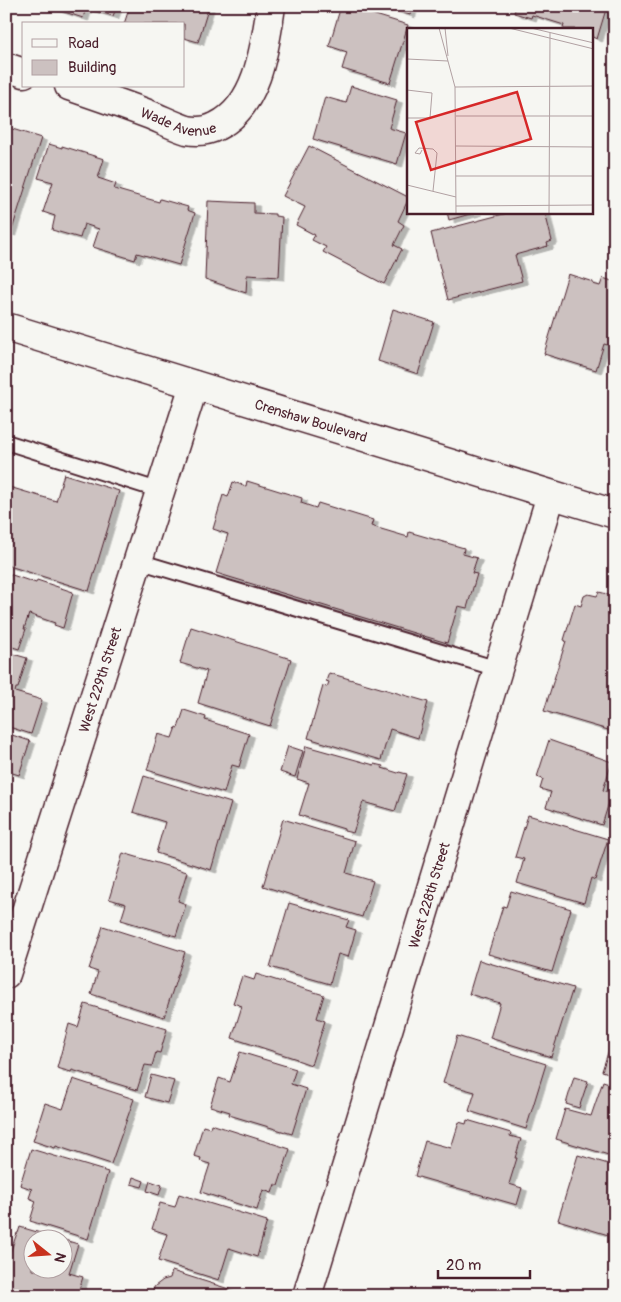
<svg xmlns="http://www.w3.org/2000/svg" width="621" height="1302" font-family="Pangolin,sans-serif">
	<defs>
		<filter id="shadow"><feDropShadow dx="5.5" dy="3" stdDeviation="0" flood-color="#0004"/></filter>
	</defs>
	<rect width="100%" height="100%" fill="#f6f6f2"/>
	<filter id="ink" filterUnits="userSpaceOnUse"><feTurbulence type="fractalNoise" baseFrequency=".02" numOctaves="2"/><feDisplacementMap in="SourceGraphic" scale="10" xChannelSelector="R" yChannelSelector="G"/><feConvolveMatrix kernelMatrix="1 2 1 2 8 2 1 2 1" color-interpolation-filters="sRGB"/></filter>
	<g filter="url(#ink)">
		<g fill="#ccc1c0" stroke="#4a1f2b" fill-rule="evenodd" filter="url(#shadow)">
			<path d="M46 6H117L113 16 86 8 83 18Z"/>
			<path d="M130 6H209L198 42 184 38V24H124Z"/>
			<path d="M341 6H346L408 25 390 83 342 69 347 52 329 46Z"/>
			<path d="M382 6H412L410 15Z"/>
			<path d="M516 6H607L597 39 592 37V29H565L563 28 564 25 532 15 531 18 514 13Z"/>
			<path d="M351 86 397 100 389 128 406 133 397 164 313 139 325 97 346 103Z"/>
			<path d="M6 127 41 138 11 233 6 232Z"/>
			<path d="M49 144 62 148V146L104 159 98 178 116 184 114 189 159 202 160 199 188 207 187 210 195 213 179 265 137 253 135 260 93 247 99 229 84 224 80 238 52 230 55 216 43 212 53 182 38 178Z"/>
			<path d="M309 146 408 197V200L398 221 404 225 394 245 402 249 384 284 323 252 326 247 312 240 315 235 296 225 305 207 283 196Z"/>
			<path d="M208 201 254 203V213L275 214V216L282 217 279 277 247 275 246 293 205 279Z"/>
			<path d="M447 212H477L449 220Z"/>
			<path d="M511 212H545L552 241 547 243 548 246 515 255 522 281 448 300 431 233Z"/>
			<path d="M568 274 593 282V284L600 286 603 278 615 282V347L604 344 596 370 544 354Z"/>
			<path d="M393 309 434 322 418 374 378 361Z"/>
			<path d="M64 474 119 491 89 591 6 565V486L56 501Z"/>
			<path d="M247 481 302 498 301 503 316 508 318 503 373 520 371 526 408 537 409 532 464 548 463 554 477 558 472 573 477 574 467 608 458 606 447 643 216 573 228 534 213 529 223 495 228 497 233 482 246 486Z"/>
			<path d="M6 573 36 583 37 580 73 592 63 628 54 625 55 623 29 614 24 629H26L19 649 6 645Z"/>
			<path d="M599 592 615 596V732L544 711 566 641 564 640 575 604 581 606 584 596 588 594 597 596Z"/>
			<path d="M191 627 291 659 270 726 198 703 207 671 180 663Z"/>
			<path d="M6 652 27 658 18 688H16L15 692 42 700 31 734 6 726Z"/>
			<path d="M329 673 428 702 418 738 390 729 381 760 308 738 323 686 327 687 329 682 326 681Z"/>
			<path d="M184 710 206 717 205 720 249 734 239 767 232 765 224 793 147 770 158 734 172 738 176 727 178 728Z"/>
			<path d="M6 733 30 741 19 775 6 771Z"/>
			<path d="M549 740 612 762 603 790 612 793 602 825 546 807 551 792 540 789 543 779 537 777Z"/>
			<path d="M288 746 303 751 295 777 280 772Z"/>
			<path d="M306 746 374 765V764L383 766 382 768 398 773 399 772 407 774 395 811 363 802 353 833 344 831V829L299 815 309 783 297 779Z"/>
			<path d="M144 776 231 803 211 870 156 853 165 822 133 812Z"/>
			<path d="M528 815 608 839 595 880 591 878 584 903 517 883 524 859 515 857Z"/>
			<path d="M283 819 355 841 346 873 373 881 362 917 263 886Z"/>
			<path d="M123 853 187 872 178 901 186 904 176 936 121 920 126 904 109 899Z"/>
			<path d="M511 891 571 909 552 972 488 954 503 906 506 907Z"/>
			<path d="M289 903 349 920 346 927 356 930 348 957 338 954 330 984 270 967Z"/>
			<path d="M103 926 185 952 164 1017 91 994 98 972 89 969Z"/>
			<path d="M479 960 573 988 551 1057 490 1038 500 1003 469 994Z"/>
			<path d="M256 974 324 995 317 1018 325 1021 311 1065 297 1060V1059L232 1038 242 1006 233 1003 242 976 254 980Z"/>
			<path d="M85 1004 167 1029 160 1053 156 1052 152 1066 145 1065 137 1090 72 1070 71 1072 57 1068 69 1024 78 1027Z"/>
			<path d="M615 1031V1075L602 1071Z"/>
			<path d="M457 1036 546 1064 526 1129 469 1111 475 1092 443 1083Z"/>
			<path d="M240 1052 296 1069 291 1084 306 1089 292 1134 229 1115 230 1112 210 1106 219 1078 230 1082Z"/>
			<path d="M151 1075 174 1081 167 1103 145 1097Z"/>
			<path d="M574 1077 588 1081 579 1108 566 1104Z"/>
			<path d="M73 1079 134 1099 111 1164 56 1146 55 1148 33 1141 45 1103 63 1109Z"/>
			<path d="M603 1081 615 1085V1157L556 1139 565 1109 591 1116Z"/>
			<path d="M467 1120 511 1133 510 1136 521 1139 515 1158H517L509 1184 522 1188 517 1205 415 1176 425 1141 451 1148 459 1122 466 1124Z"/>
			<path d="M211 1124 290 1149 278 1186 275 1184 272 1193 263 1190 257 1210 201 1192 210 1164 200 1161 201 1158 194 1156 203 1126 210 1128Z"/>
			<path d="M31 1149 108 1172 88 1239 30 1221 36 1201 29 1198 32 1189 20 1185Z"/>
			<path d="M578 1155 615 1166V1237L558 1220Z"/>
			<path d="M133 1177 144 1181 142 1187 131 1184Z"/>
			<path d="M150 1181 162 1185 159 1195 147 1191Z"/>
			<path d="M179 1194 267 1221 257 1257 229 1248 219 1280 158 1261 167 1234 152 1229 160 1203 175 1207Z"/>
			<path d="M20 1227 78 1244 69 1273 83 1277 77 1296H25L6 1290V1252L10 1253 17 1233H18ZM32 1240H62V1270H32Z"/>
			<path d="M172 1271 229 1289 227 1296H149L155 1286 163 1280 170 1278Z"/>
		</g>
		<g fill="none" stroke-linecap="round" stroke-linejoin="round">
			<defs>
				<g id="service">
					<path d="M6 442 161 491"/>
					<path d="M138 561 498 669"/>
				</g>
				<g id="minor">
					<path d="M6 67 24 73"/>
					<path id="s1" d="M69 86C95 95 122 104 148 114 161 119 174 126 187 130 197 132 208 131 217 126 258 106 265 47 271 6"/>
					<path id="s2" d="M6 974 194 385"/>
					<path id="s3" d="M307 1296 551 495"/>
				</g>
				<g id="primary">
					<path id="s4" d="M6 327 615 514"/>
				</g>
			</defs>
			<use href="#service" stroke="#4a1f2b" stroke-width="18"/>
			<use href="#minor" stroke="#4a1f2b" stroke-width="31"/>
			<use href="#primary" stroke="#4a1f2b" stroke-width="31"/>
			<use href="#service" stroke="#f6f6f2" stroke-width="14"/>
			<use href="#minor" stroke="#f6f6f2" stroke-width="28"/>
			<use href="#primary" stroke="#f6f6f2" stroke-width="28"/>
		</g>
	</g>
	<g text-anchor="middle" stroke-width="5" stroke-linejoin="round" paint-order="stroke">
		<g font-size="14" fill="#4a1f2b" stroke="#f6f6f2">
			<text dy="5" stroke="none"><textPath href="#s1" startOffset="116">Wade Avenue</textPath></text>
			<text dy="5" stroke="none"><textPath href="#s4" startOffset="319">Crenshaw Boulevard</textPath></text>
			<text dy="5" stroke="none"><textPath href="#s2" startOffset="309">West 229th Street</textPath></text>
			<text dy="5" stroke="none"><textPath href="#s3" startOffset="419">West 228th Street</textPath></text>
		</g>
	</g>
	<g transform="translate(407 28)">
		<rect width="186" height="186" fill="#f6f6f2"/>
		<path fill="none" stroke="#b1a0a2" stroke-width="1" d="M32 0 48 59 49 186M38 0 41 28M102 0 187 21M124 0 187 15M0 31 41 33M48 59 187 58M0 62 25 65 23 90H0M49 88H187M49 118 187 119M15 122 13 126 8 125 12 120 26 121 30 125 26 163M49 148H187M0 157 49 169M49 178 187 177M142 186 143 5"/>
		<path fill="#d62828" fill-opacity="0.15" stroke="#d62828" stroke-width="2.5" d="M110 64 124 111 24 142 9 94Z"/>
		<rect width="186" height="186" fill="none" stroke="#4a1f2b" stroke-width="2.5"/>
	</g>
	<rect width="621" height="1302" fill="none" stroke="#f6f6f2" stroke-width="25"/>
	<rect x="12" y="12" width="596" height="1277" fill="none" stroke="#4a1f2b" stroke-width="2" filter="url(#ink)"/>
	<rect x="22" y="22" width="162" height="65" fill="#f6f6f2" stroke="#b1a0a2"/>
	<rect x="32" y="39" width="25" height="8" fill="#f6f6f2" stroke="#b1a0a2"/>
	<text x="68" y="48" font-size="15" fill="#4a1f2b">Road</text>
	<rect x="32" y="60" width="25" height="15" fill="#ccc1c0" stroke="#b1a0a2"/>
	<text x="68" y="72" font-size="15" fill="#4a1f2b">Building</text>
	<g transform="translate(48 1254) rotate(107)"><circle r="24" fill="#f6f6f2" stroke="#b1a0a2"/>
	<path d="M0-4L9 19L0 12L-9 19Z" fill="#c8321e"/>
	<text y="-8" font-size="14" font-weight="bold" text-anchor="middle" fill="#4a1f2b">N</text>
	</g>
	<path d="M438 1270v8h92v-8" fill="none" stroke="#4a1f2b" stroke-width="2.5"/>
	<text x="446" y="1270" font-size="15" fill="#4a1f2b" stroke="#f6f6f2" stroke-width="4" paint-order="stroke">20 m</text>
</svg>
